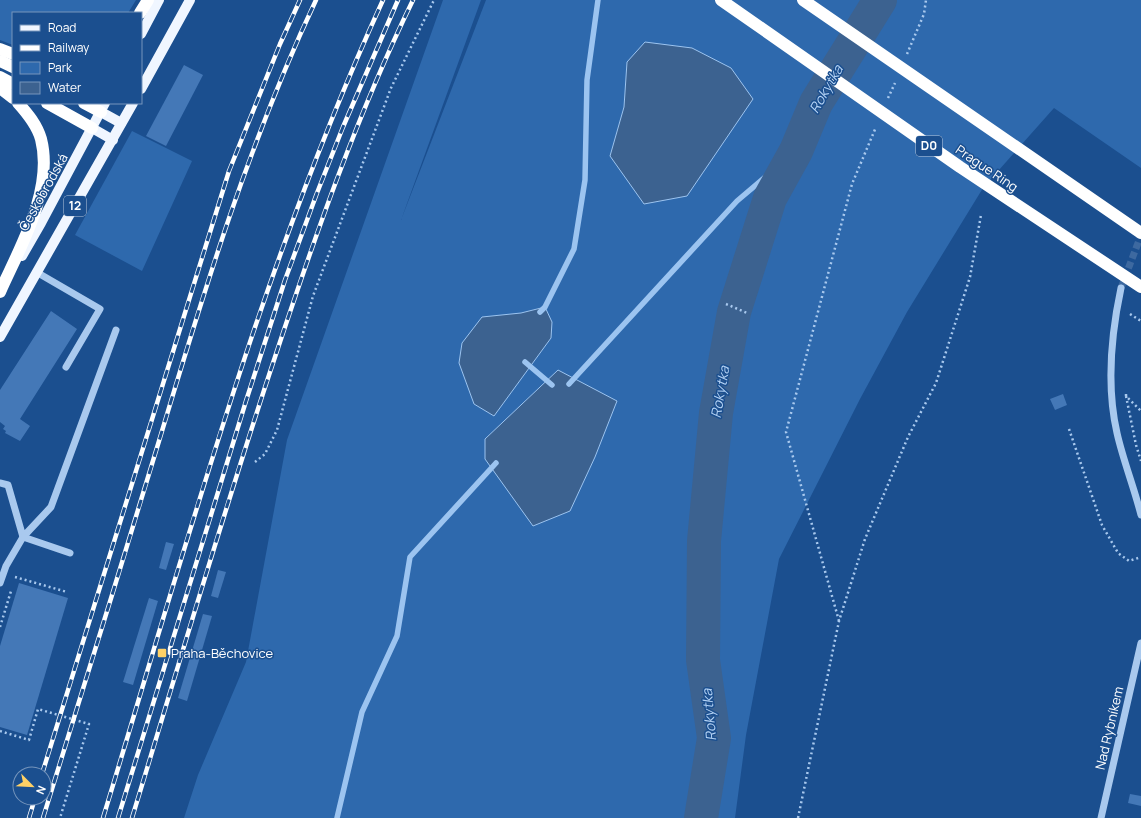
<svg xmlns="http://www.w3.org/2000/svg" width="1141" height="818" font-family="Manrope,sans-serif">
	<rect width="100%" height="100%" fill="#1b4f8f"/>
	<g fill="#2e69ad" fill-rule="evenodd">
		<path d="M0 0H136L128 13H13V45L0 40Z"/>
		<path d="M443 0H481L401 220 486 0H1141V168L1054 108 983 188 907 312 860 399 779 559 746 735 735 818H184L198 775 246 662 287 440ZM627 62 687 196 610 156 624 107ZM544 307 551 338 494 416 521 313ZM558 370 533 526 485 439Z"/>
		<path d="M132 131 192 161 142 271 75 235Z"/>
	</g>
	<g fill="#3c6290" stroke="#9cc4f0">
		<path d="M645 42 692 48 731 68 753 99 687 196 644 204 610 156 624 107 627 62Z"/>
		<path d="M545 307 552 322 551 338 494 416 474 404 459 363 462 343 482 317 521 313Z"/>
		<path d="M558 370 617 401 595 457 570 511 533 526 485 459V439Z"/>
	</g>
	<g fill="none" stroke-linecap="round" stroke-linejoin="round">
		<g stroke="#9cc4f0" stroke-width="5.5">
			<path d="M540 312 545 307 574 249 585 180 587 80 598 0"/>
			<path d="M525 362 552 385"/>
			<path d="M569 384 737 201 796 151"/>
			<path d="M337 818 362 712 397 636 410 557 496 463"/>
		</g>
		<path stroke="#3c6290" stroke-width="34" d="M701 818 714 738 703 660 704 541 716 413 734 312 770 198 796 151 816 103 880 0"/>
	</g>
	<g fill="#4478b7">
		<path d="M184 65 203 75 166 146 146 136Z"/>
		<path d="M51 311 77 329 20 419 30 426 20 441 5 433 6 431 3 429 5 426 0 422V390Z"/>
		<path d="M1063 394 1067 405 1055 410 1050 399Z"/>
		<path d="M166 542 174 544 166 570 159 568Z"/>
		<path d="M218 570 226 572 218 598 211 596Z"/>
		<path d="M19 583 68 598 27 735 0 727V646Z"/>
		<path d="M149 598 158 601 133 685 123 682Z"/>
		<path d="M203 614 212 616 187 701 178 698Z"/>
		<path d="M1130 794 1141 796V806L1128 803Z"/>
	</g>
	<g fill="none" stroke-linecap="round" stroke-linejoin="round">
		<path stroke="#3d69a0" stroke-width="7" stroke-dasharray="7 3.5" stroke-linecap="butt" d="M1121 288 1141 235"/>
		<g stroke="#a9c9ee" stroke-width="2.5" stroke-dasharray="2 3" stroke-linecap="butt">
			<path d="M907 54 924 14 926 0"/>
			<path d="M888 98 895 83"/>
			<path d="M726 304 747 313"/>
			<path d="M1130 314 1141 321"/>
			<path d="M1126 394V396L1141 411"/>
			<path d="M1126 396 1136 445 1141 461"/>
			<path d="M1069 429 1102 525 1118 553 1129 561 1141 557"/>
			<path d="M255 462 265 454 277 430 313 296 391 88 434 0"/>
			<path d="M15 577 67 592"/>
			<path d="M839 621 786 432 852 184 876 127"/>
			<path d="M0 627 11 591"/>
			<path d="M0 731 29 740 38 709 89 724 60 818"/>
			<path d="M798 818 839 621 865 539 908 437 936 383 970 277 981 215"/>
		</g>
		<g stroke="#a9c9ee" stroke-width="7">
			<path d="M38 273 100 309 66 367"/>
			<path d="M1121 288C1111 335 1106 385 1117 433 1123 460 1134 487 1141 515"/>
			<path d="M0 483 8 485 23 537 51 507 116 330"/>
			<path d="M0 583 6 566 23 537 70 553"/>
			<path d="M1101 818 1141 643"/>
		</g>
		<g stroke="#f0f6ff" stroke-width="10">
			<path d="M141 34 159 0"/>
			<path d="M141 89 190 0"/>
			<path d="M101 112 121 123"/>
			<path d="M92 128 113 140"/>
			<path d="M22 256 41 223 105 103"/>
			<path d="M0 337 133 103"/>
		</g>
		<g stroke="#fff" stroke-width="12">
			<path d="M140 13 148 0"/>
			<path d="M0 49 13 54"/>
			<path d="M0 61 13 67"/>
			<path d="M0 77 13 84"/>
			<path d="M0 88 13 98"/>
			<path d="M47 103 92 128"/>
			<path d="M84 103 101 112"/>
			<path d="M0 292C20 247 54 190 41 139 37 125 28 114 18 103"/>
		</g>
		<defs>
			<g id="rail">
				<path d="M42 774 229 171 280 44 300 0"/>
				<path d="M29 818 35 798"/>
				<path d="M43 818C82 692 121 567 159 441 204 291 249 142 316 0"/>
				<path d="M103 818C187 543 263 262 383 0"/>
				<path d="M118 818 246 401 285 280 317 193 343 127 398 0"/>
				<path d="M132 818C179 664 224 510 275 357 315 236 357 115 413 0"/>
			</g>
		</defs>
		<use href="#rail" stroke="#fff" stroke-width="4.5"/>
		<use href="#rail" stroke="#1b4f8f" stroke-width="3" stroke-dasharray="9" stroke-linecap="butt"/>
		<g stroke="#fff" stroke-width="12">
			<path d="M721 0 960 167 1141 287"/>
			<path d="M803 0 1141 233"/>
		</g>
	</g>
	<rect fill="#ffd166" stroke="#1b4f8f" stroke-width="1.5" x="157" y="648" width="10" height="10" rx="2"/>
	<g text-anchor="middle" stroke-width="3" stroke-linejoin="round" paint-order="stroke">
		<g fill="#1b4f8f" stroke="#bbcadd" stroke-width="1">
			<rect x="916" y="136" width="26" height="20" rx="3"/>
			<rect x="64" y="196" width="22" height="20" rx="3"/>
		</g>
		<g font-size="12" font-weight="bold" fill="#fff">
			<text x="929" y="150">D0</text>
			<text x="75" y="210">12</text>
		</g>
		<g font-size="13" fill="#fff" stroke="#1b4f8f">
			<text transform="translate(987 168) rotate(34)" y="5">Prague Ring</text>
			<text transform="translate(43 192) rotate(-61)" y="5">Českobrodská</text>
			<text transform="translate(1109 728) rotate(-77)" y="5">Nad Rybníkem</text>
		</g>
		<g font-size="13" fill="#fff" stroke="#1b4f8f" text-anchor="start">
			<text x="171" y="658">Praha-Běchovice</text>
		</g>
		<g font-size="14" font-style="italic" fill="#b5d3f5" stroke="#1b4f8f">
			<text transform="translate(826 89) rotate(-60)" y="5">Rokytka</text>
			<text transform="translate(720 392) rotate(-80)" y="5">Rokytka</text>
			<text transform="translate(709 715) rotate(-95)" y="5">Rokytka</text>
		</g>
	</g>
	<rect x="12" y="12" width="130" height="92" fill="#1b4f8f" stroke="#7695bc"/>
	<rect x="20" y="25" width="20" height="6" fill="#f0f6ff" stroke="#7695bc"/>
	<text x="48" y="32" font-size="12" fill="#ffffff">Road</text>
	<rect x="20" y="45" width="20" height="6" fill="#ffffff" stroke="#7695bc"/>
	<text x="48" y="52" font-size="12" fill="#ffffff">Railway</text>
	<rect x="20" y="62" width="20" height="12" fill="#2e69ad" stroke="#7695bc"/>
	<text x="48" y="72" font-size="12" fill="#ffffff">Park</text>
	<rect x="20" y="82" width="20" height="12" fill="#3c6290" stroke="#7695bc"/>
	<text x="48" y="92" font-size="12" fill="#ffffff">Water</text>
	<g transform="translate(32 786) rotate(114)"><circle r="19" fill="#1b4f8f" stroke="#7695bc"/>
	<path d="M0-3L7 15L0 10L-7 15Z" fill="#ffd166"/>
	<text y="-6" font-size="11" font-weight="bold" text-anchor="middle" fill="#ffffff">N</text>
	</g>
</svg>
